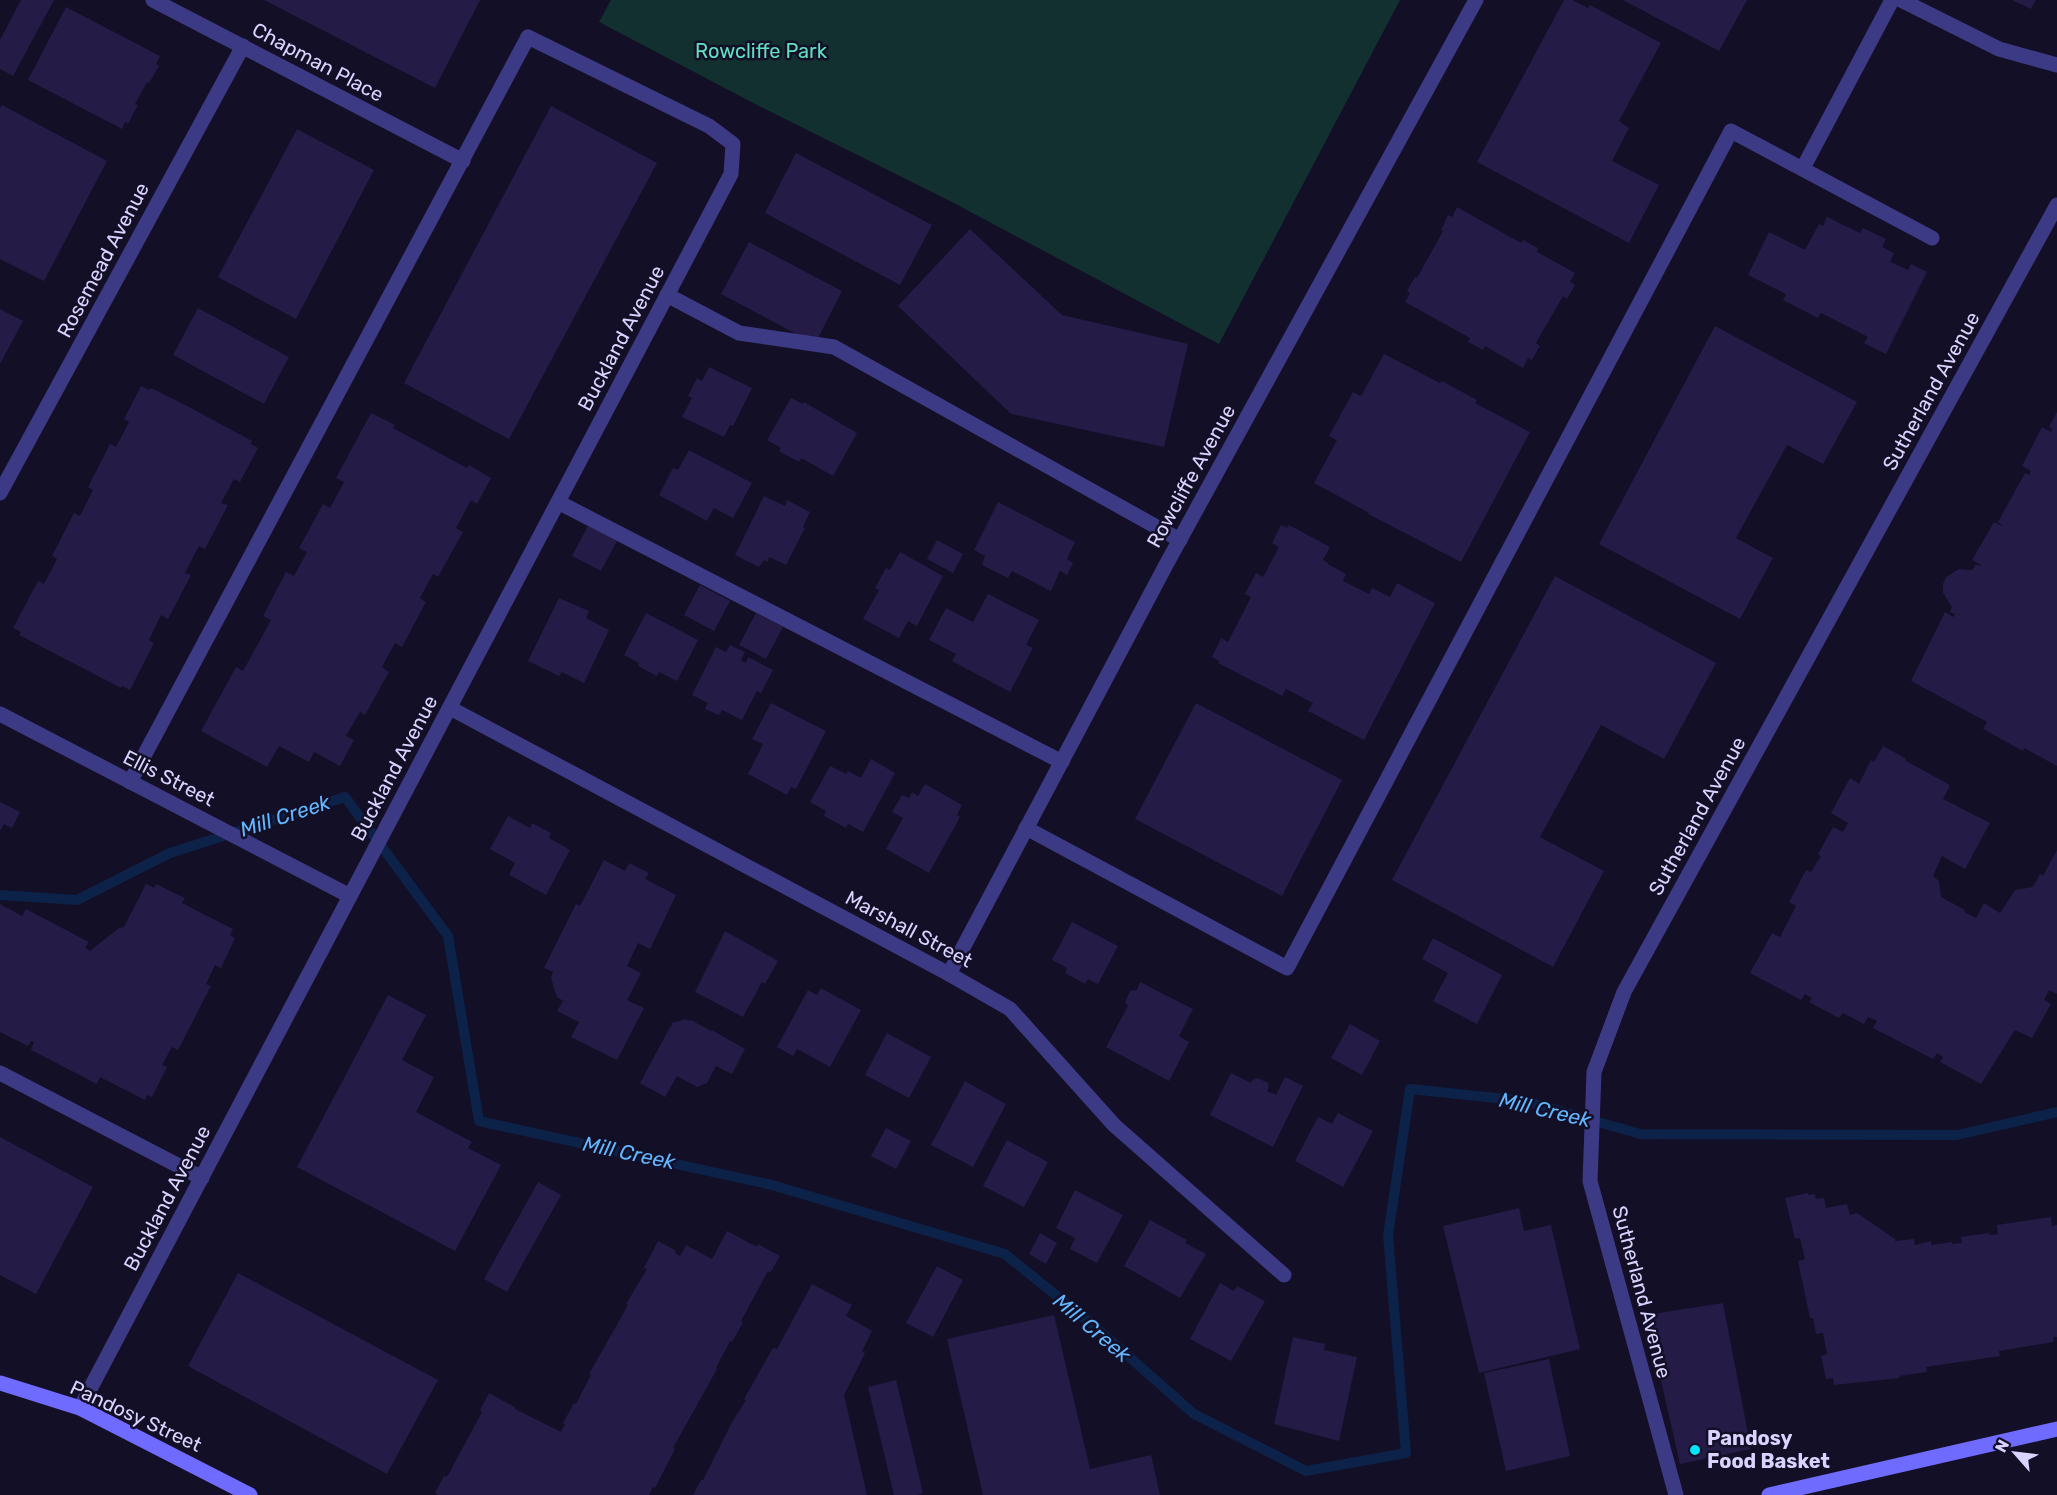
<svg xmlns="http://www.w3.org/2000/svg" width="2057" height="1495" font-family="Rubik,sans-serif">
	<rect width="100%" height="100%" fill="#130f26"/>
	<path fill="#12302f" d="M611 0H1400L1219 344 948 200 757 105 599 22Z"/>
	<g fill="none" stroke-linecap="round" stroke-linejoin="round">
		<path stroke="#0c2248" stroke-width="10" d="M0 895 77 900 170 853 345 797 448 936 479 1121 772 1185 1005 1254 1094 1326 1194 1414 1306 1471 1406 1453 1388 1235 1410 1089 1525 1101 1640 1134 1957 1135 2057 1112"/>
	</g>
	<g fill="#241b47">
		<path d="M21 0H54L13 76 0 69V40Z"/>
		<path d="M264 0H480L435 88Z"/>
		<path d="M1564 0H1572L1588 8 1590 5 1661 43 1619 121 1629 128 1612 161 1659 185 1629 243 1477 162Z"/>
		<path d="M1623 0H1747L1719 51Z"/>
		<path d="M2012 0H2036L2031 9Z"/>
		<path d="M66 7 160 56 156 64 159 66 149 83 147 82 135 104 138 105 128 124 125 122 122 129 28 80Z"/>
		<path d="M2 105 107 161 44 281 0 259V108Z"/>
		<path d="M551 106 657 163 509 439 404 383Z"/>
		<path d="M297 129 374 170 296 319 218 277Z"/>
		<path d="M796 153 932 225 900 285 765 213Z"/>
		<path d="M1457 207 1521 243 1523 240 1538 248 1537 252 1575 273 1570 282 1575 285 1567 299 1563 296 1536 343 1540 346 1532 360 1528 358 1523 368 1485 346 1483 350 1468 342 1470 338 1405 302 1410 293 1407 291 1415 277 1417 278 1443 231 1441 230 1448 215 1452 217Z"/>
		<path d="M1827 217 1860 233 1863 228 1886 239 1882 247 1894 253 1890 262 1908 270 1911 264 1927 272 1886 354 1864 343 1868 337 1821 313 1818 318 1783 300 1786 294 1748 275 1769 232 1805 250 1819 224 1823 226Z"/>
		<path d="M970 229 1062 315 1188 344 1164 447 1011 414 898 306Z"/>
		<path d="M749 242 842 291 815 344 721 294Z"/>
		<path d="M198 308 289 357 264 404 173 355Z"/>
		<path d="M0 309 23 321 0 364Z"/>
		<path d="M1715 326 1857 402 1823 464 1787 445 1736 538 1773 558 1740 619 1599 544Z"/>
		<path d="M1384 354 1440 383 1442 381 1477 400 1475 403 1530 432 1461 562 1368 514 1369 513 1314 483 1337 440 1329 436 1353 392 1361 396Z"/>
		<path d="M709 367 752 388 733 426 730 425 724 437 682 417 692 398 688 396 697 378 702 381Z"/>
		<path d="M141 386 149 390 151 388 187 406 252 441 251 444 258 448 240 482 234 479 221 503 228 505 205 549 199 546 185 573 191 575 168 619 161 615 149 640 154 643 130 690 122 686 121 688 19 635 21 632 13 628 38 581 44 584 57 559 52 556 74 513 80 516 93 490 88 487 110 444 116 447 129 422 124 419Z"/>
		<path d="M791 398 803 404 804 402 857 433 833 476 801 458 799 462 779 451 781 448 767 440Z"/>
		<path d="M2057 412V766L2024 748 2023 751 1983 729 1987 722 1911 681 1945 612 1953 617 1955 614 1950 612 1952 607 1943 593V584L1946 577 1959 569 1972 570 1976 564 1980 566 1981 565 1972 560 1994 522 2002 526V525L1998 522 2025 473 2029 475 2031 471 2022 466 2042 427 2051 432 2053 429 2049 427Z"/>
		<path d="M371 413 395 425 393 428 467 468 469 465 491 478 477 504 471 500 456 528 463 532 438 577 433 574 420 598 426 602 402 647 395 643 382 667 389 672 365 715 360 712 346 736 354 740 340 766 314 752 309 762 279 746 267 767 201 731 236 667 243 671 271 620 263 616 286 572 294 576 307 552 299 548 323 504 330 508 344 482 336 478Z"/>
		<path d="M689 450 752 483 733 518 714 508 707 521 659 495 673 468 678 470Z"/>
		<path d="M764 496 785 506 787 500 810 512 803 527 805 528 786 565 769 557 768 562 764 560 759 567 735 555Z"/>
		<path d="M998 502 1075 542 1067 559 1073 563 1067 575 1060 571 1051 591 1012 571 1008 578 982 565 985 556 974 550Z"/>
		<path d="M1281 525 1287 528 1289 525 1330 547 1323 560 1328 563V564L1346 574 1343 581 1369 594 1372 588 1390 597 1397 583 1435 603 1364 740 1308 711 1313 703 1286 689 1282 696 1218 663 1219 661 1212 657 1221 638 1228 642 1251 597 1245 594 1256 573 1263 577 1279 547 1272 543Z"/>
		<path d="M588 526 617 541 601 571 572 556Z"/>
		<path d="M937 540 963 554 953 573 927 559Z"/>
		<path d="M900 552 943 576 917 626 908 621 899 638 863 619 879 590 875 588 886 568 890 570Z"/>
		<path d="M1555 576 1716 663 1664 759 1601 725 1540 837 1604 871 1553 967 1392 880Z"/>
		<path d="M700 585 730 601 714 631 684 615Z"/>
		<path d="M988 594 1039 620 1026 645 1033 648 1010 692 952 661 956 654 929 640 946 608 973 622Z"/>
		<path d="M559 598 589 611 586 618 609 630 584 683 562 672 559 676 528 661Z"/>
		<path d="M646 613 698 640 677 681 659 672 657 676 638 666 639 663 624 655Z"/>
		<path d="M756 613 783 627 766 659 739 645Z"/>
		<path d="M730 645 745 652 741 660 746 663 748 657 773 670 761 693 757 691 742 720 722 710 719 715 705 709 708 703 692 695 716 647 726 652Z"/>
		<path d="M771 703 826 731 796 789 791 787 787 795 748 774 763 744 752 739Z"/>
		<path d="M1196 703 1342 780 1282 896 1135 819Z"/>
		<path d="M1883 746 1905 758 1906 761 1950 785 1943 799 1990 823 1965 869 1942 856 1933 876 1939 881 1941 897 1965 910 1964 912 1976 918 1984 903 2000 913 2015 890 2033 887 2040 874 2043 876 2057 850V994L2049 990 2044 1000 2051 1004 2032 1038 2015 1030 1981 1084 1940 1062 1943 1057 1937 1053 1933 1059 1873 1028 1877 1021 1868 1017 1864 1024 1843 1013 1839 1018 1809 1002 1812 998 1805 994 1801 1000 1750 973 1772 933 1780 937 1796 906 1789 902 1806 870 1811 872 1821 856 1818 854 1833 827 1843 832 1848 823 1831 813 1850 778 1859 784 1871 760 1874 762Z"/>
		<path d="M871 759 895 773 863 832 848 824 846 828 824 816 826 811 810 802 830 766 846 774 848 771 861 778Z"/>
		<path d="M925 784 962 805 957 815 960 817 929 873 886 849 903 818 892 812 902 795 909 798 912 792 918 796Z"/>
		<path d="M0 802 20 812 12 828 4 824 0 831Z"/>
		<path d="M508 816 530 828 532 823 551 833 549 838 570 850 546 895 509 875 515 863 490 849Z"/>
		<path d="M604 860 625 871 629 863 649 873 645 879 676 895 650 949 638 943 627 966 641 973 627 1000 644 1008 617 1060 571 1037 579 1022 557 1011 563 1001 557 997 551 978 553 972 544 968 576 904 580 906Z"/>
		<path d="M146 884 154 888 156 884 185 898 182 903 233 929 230 935 235 938 221 968 215 965 206 984 211 986 178 1050 172 1047 162 1065 167 1067 152 1097 147 1095 145 1100 100 1077 97 1084 31 1050 34 1042 31 1041 28 1046 0 1032V904L22 916 26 909 89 942 85 948 90 951 119 928 124 927Z"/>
		<path d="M1072 922 1118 946 1098 984 1088 979 1085 984 1065 973 1067 968 1052 960Z"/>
		<path d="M725 931 778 961 765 984 762 982 743 1017 695 992Z"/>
		<path d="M1433 938 1502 975 1477 1024 1433 1001 1448 973 1422 959Z"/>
		<path d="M1140 982 1193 1009 1179 1036 1189 1042 1169 1081 1106 1047 1128 1006 1125 1002 1130 991 1137 990Z"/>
		<path d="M821 988 861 1010 830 1067 797 1049 793 1056 777 1047 808 990 817 995Z"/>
		<path d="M388 995 426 1015 402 1060 434 1077 416 1112 472 1142 468 1148 501 1165 455 1251 297 1167Z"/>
		<path d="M687 1019V1021L691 1020 711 1031 712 1030 745 1049 732 1074 716 1066 707 1083 697 1087 677 1076 665 1097 640 1083 670 1027 672 1026 671 1023Z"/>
		<path d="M1350 1024 1380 1041 1362 1075 1331 1058Z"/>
		<path d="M887 1033 931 1057 909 1098 865 1075Z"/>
		<path d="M1231 1073 1251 1083 1252 1080 1258 1078 1268 1083 1269 1087 1267 1091 1276 1095 1285 1077 1303 1086 1273 1147 1210 1115Z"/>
		<path d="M965 1081 1006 1104 973 1167 931 1145Z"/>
		<path d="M1338 1113 1373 1131 1343 1187 1295 1161 1318 1117 1332 1124Z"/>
		<path d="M886 1128 911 1141 896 1169 871 1156Z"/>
		<path d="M0 1137 93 1187 36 1294 0 1275Z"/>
		<path d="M1007 1140 1048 1162 1024 1207 983 1186Z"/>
		<path d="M538 1182 561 1195 507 1292 484 1279Z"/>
		<path d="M1075 1190 1123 1215 1097 1263 1070 1249 1075 1238 1056 1228Z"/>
		<path d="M1808 1193V1195L1815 1194 1816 1199 1824 1198 1826 1208 1847 1204 1850 1215 1857 1213 1895 1239V1241L1914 1239 1915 1245 1931 1241V1245L1952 1242V1244L1962 1243 1961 1237 1989 1233 1990 1235 1998 1234 1997 1225 2051 1217 2052 1226 2057 1225V1337H2053L2054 1342 1999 1351 2000 1356 1926 1367 1927 1372 1899 1376 1900 1378 1834 1385 1833 1378 1826 1379 1821 1356 1827 1354 1823 1333 1816 1334 1813 1318H1810L1798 1261 1805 1259 1800 1238 1795 1239 1785 1198Z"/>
		<path d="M1519 1208 1524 1231 1551 1225 1580 1349 1479 1373 1443 1226Z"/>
		<path d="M1150 1220 1187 1240 1185 1243 1206 1254 1180 1298 1124 1266Z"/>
		<path d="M727 1231 757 1247 758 1244 780 1256 770 1273 768 1271 741 1321 743 1323 732 1342 730 1341 716 1368 717 1369 673 1448 675 1449 655 1488 653 1487 649 1495H438L435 1493 444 1476 447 1477 482 1412 480 1410 489 1393 516 1408 515 1409 561 1432 565 1424 563 1423 574 1403 576 1404 591 1375 589 1374 628 1305 626 1304 647 1269 644 1268 658 1241 676 1251 675 1253 680 1256 686 1245 712 1259Z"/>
		<path d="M1040 1233 1057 1243 1046 1264 1029 1254Z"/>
		<path d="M937 1266 963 1280 933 1337 906 1323Z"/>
		<path d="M238 1273 438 1380 387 1474 188 1366Z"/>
		<path d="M1220 1283 1234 1291 1237 1286 1265 1301 1231 1361 1190 1339Z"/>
		<path d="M812 1284 852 1305 846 1316 872 1331 862 1351 865 1353 844 1395 867 1495H693L701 1480H703L731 1424 746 1400 744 1399 773 1348 777 1349Z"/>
		<path d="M1723 1303 1751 1449 1680 1464 1646 1315Z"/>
		<path d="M1054 1315 1090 1469 1151 1455 1160 1495H983L947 1339Z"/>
		<path d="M1293 1337 1325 1344 1324 1350 1357 1357 1339 1441 1274 1424Z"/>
		<path d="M1549 1359 1570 1456 1506 1471 1484 1373Z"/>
		<path d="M896 1380 923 1493 917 1495H894L868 1387Z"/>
	</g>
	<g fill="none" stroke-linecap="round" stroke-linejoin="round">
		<g stroke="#3d3a85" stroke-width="15">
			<path d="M1901 0 1999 49 2057 65"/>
			<path d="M1803 168 1892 0"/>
			<path d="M667 295 739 333 834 347 1180 540"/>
			<path d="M558 502 1062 762"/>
			<path d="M130 782 528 37"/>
			<path d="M1026 828 1287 968 1731 131 1932 238"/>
			<path d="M0 1073 202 1178"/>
		</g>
		<g stroke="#3d3a85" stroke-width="15">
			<path d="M153 0 463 161"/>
			<path d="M0 493 243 46"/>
			<path d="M450 708 949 974 1010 1009 1114 1125 1284 1275"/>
			<path d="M0 714 350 896"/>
			<path d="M949 974 1167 563 1476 0"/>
			<path d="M80 1408 731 174 733 144 709 126 528 37"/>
		</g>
		<path stroke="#3d3a85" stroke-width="15" d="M1676 1495 1590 1181 1594 1072 1624 992 2057 205"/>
		<g stroke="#6f6bff" stroke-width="15">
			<path d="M0 1383 80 1408 250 1495"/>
			<path d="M1769 1495 2057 1429"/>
		</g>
	</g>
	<circle fill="#00e5ff" stroke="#130f26" stroke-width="2" cx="1695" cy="1450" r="6"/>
	<g text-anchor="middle" stroke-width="5" stroke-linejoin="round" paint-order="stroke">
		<g font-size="20" fill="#5fe0c0" stroke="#130f26">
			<text x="761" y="58">Rowcliffe Park</text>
		</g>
		<g font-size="20" fill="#d9d4ff" stroke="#130f26">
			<text transform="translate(318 62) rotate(28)" y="7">Chapman Place</text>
			<text transform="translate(103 260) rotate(-62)" y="7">Rosemead Avenue</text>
			<text transform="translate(621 338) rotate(-62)" y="7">Buckland Avenue</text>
			<text transform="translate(1931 391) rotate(-61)" y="7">Sutherland Avenue</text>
			<text transform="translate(1191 476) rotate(-61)" y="7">Rowcliffe Avenue</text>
			<text transform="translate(394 768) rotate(-62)" y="7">Buckland Avenue</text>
			<text transform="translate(169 778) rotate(27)" y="7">Ellis Street</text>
			<text transform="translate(1697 816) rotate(-61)" y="7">Sutherland Avenue</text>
			<text transform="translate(909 929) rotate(28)" y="7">Marshall Street</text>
			<text transform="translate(167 1198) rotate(-62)" y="7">Buckland Avenue</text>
			<text transform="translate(1642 1292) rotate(75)" y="7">Sutherland Avenue</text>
			<text transform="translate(136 1416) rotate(25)" y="7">Pandosy Street</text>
		</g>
		<g font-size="20" font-weight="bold" fill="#d9d4ff" stroke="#130f26" text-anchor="start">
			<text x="1707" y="1445">Pandosy<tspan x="1707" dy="23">Food Basket</tspan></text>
		</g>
		<g font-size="21" font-style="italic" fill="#62b6ff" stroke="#130f26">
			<text transform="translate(285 816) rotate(-18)" y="7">Mill Creek</text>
			<text transform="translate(1545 1110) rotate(13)" y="7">Mill Creek</text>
			<text transform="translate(629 1153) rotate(12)" y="7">Mill Creek</text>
			<text transform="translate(1092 1328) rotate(40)" y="7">Mill Creek</text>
		</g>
	</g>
	<g transform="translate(2015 1453) rotate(298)" stroke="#130f26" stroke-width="4.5" paint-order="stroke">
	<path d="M0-4.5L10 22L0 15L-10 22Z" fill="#d9d4ff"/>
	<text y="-9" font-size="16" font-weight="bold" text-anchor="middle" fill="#d9d4ff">N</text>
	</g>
</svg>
